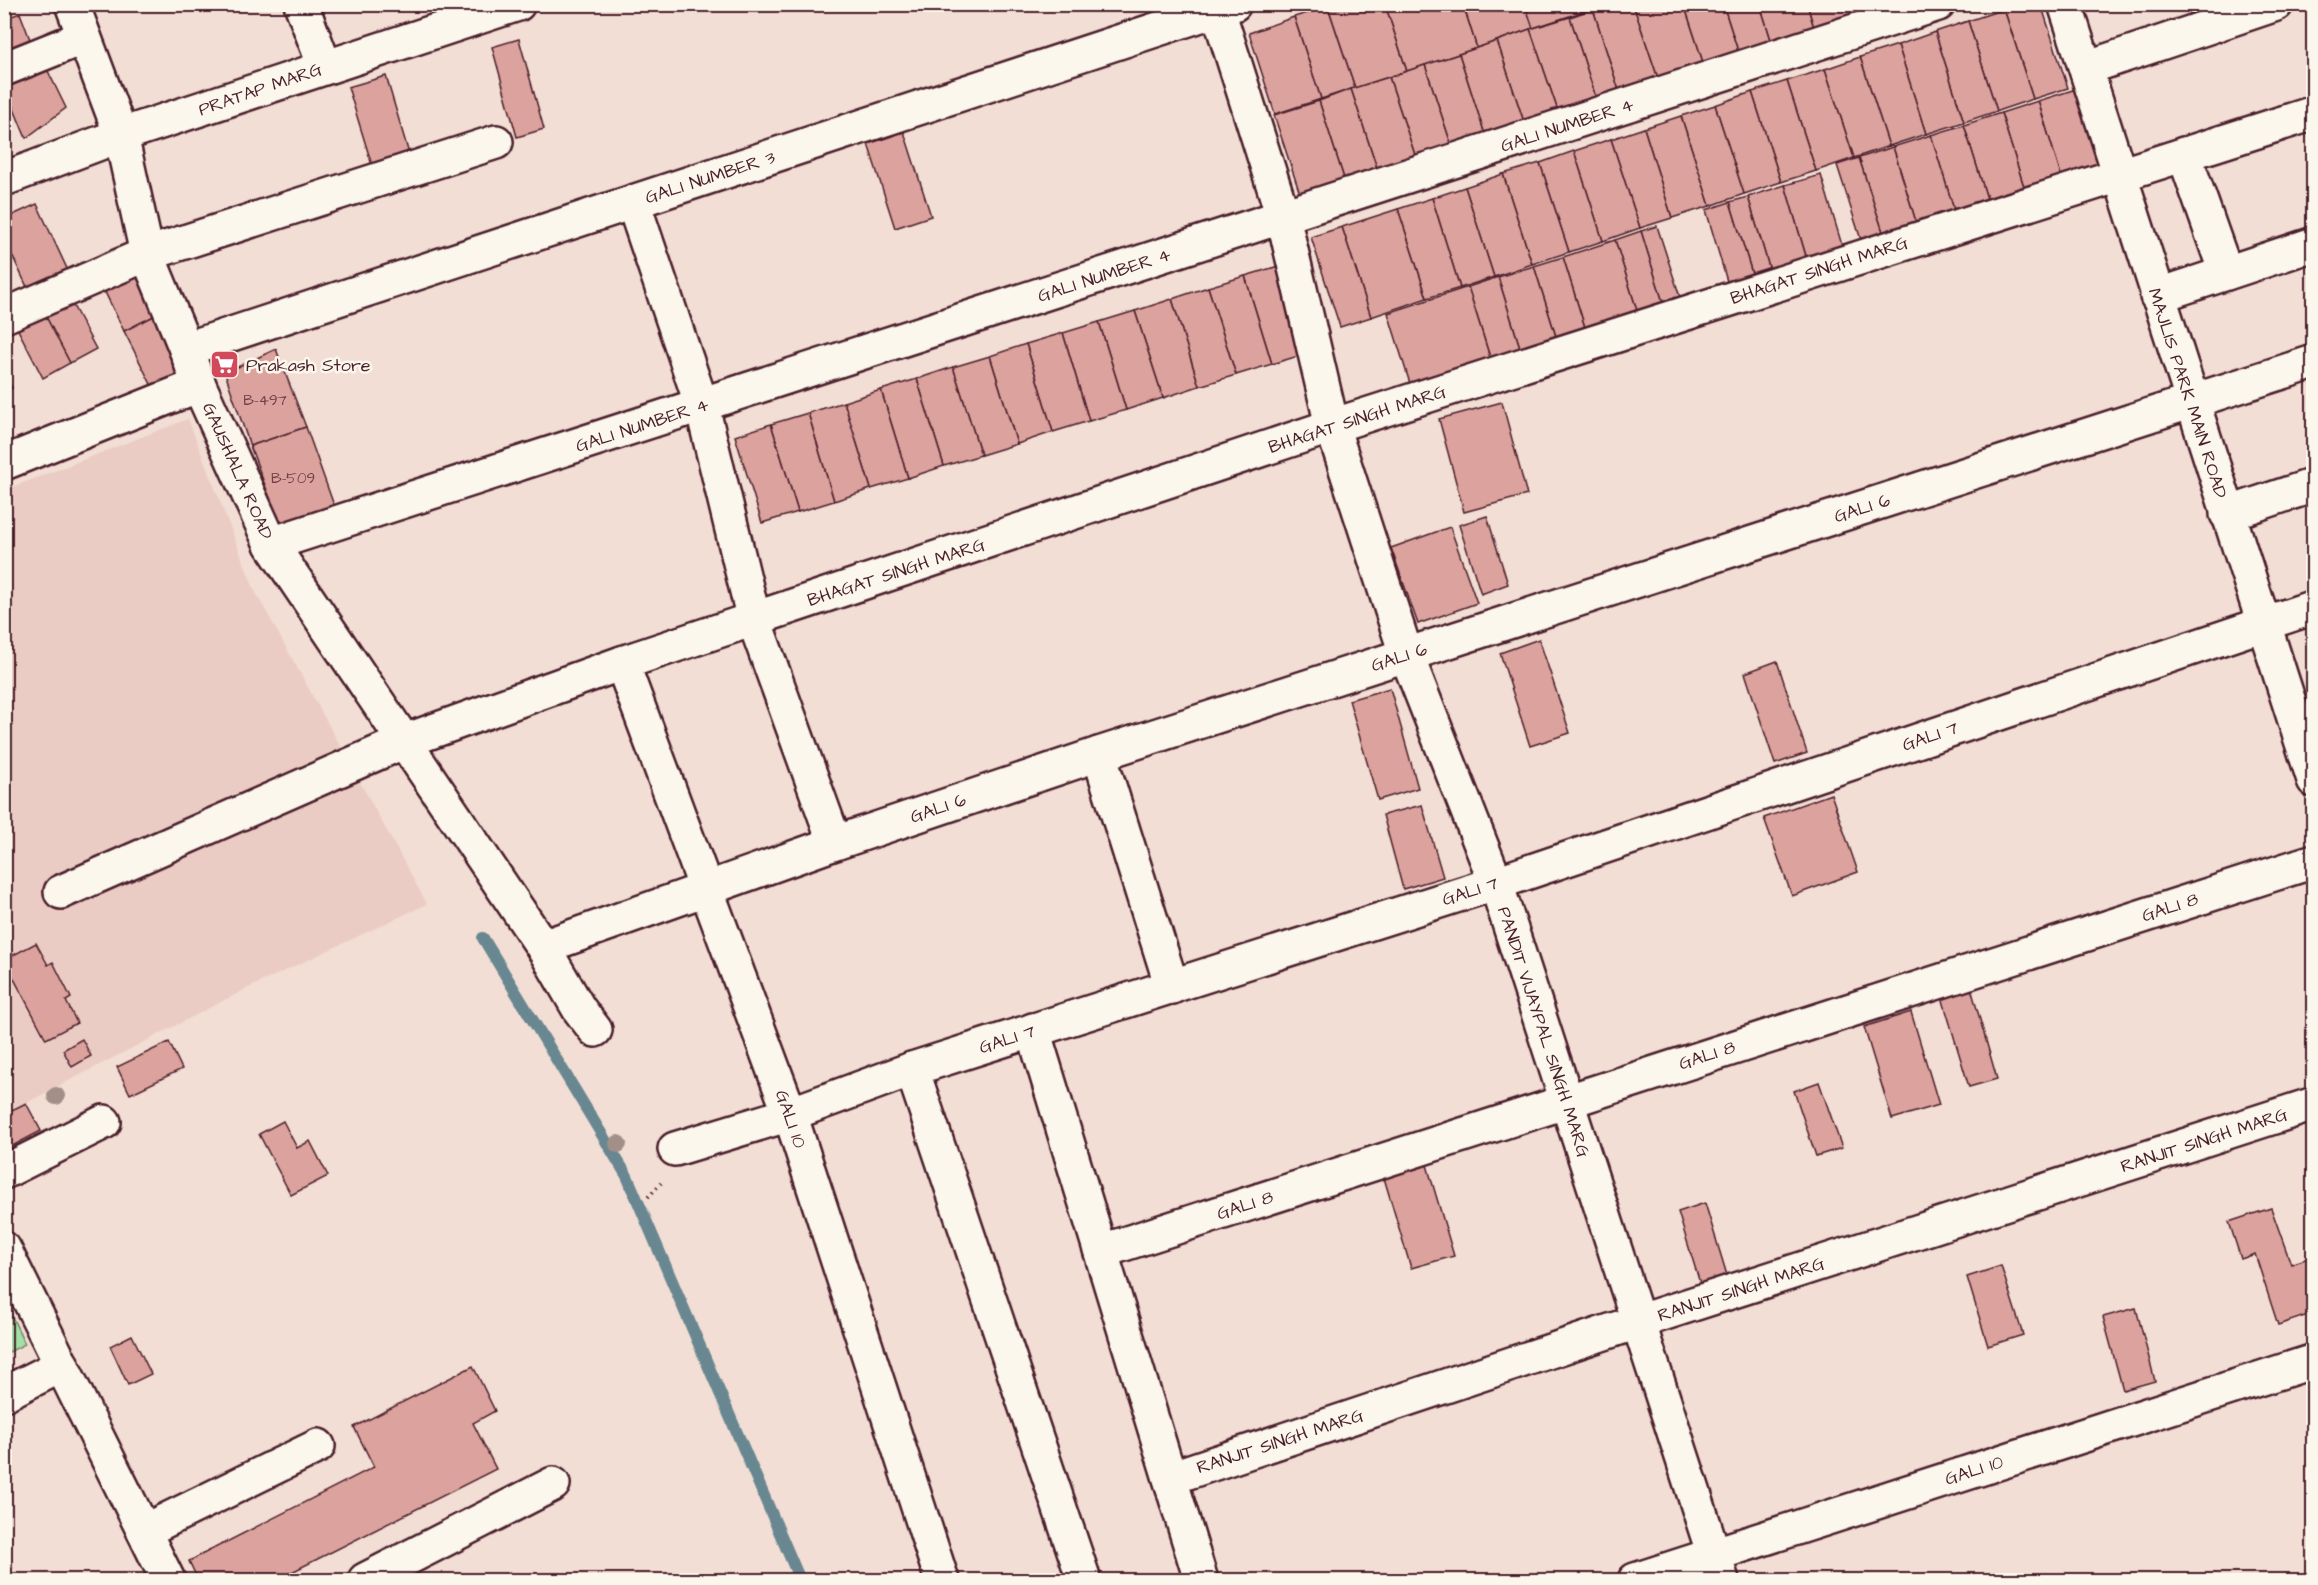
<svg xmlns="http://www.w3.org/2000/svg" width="2318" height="1585" font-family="'Architects Daughter',sans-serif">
	<rect width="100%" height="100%" fill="#f2ded4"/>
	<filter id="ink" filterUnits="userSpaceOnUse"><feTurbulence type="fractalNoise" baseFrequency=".0167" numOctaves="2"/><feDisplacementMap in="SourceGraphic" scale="12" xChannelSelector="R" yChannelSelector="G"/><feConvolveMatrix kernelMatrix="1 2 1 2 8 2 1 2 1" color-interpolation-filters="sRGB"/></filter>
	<g filter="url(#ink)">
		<path fill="#ebccc4" d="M188 419 255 591 427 904 244 990 5 1114V490Z"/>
		<path fill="#a2dfa6" stroke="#767f68" stroke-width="1.5" d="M5 1302 25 1344 5 1354H4Z"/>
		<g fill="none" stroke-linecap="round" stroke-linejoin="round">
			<path stroke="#678791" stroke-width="12" d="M483 938 627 1176 800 1580"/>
		</g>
		<g fill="#dca29d" stroke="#4a1f2b" stroke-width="1.5">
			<path d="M1335 4H1385L1407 71 1355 88 1328 7Z"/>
			<path d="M1385 4H1463L1477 48 1407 71Z"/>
			<path d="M1463 4H1525L1533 28 1477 48Z"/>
			<path d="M1525 4H1603V5L1533 28Z"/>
			<path d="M1605 4H1633L1660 84 1621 97 1593 9Z"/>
			<path d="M1633 4H1684L1705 68 1660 84Z"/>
			<path d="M1684 4H1723L1740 57 1705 68Z"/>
			<path d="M1723 4H1760L1773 46 1740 57Z"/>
			<path d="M1760 4H1807L1815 31 1773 46Z"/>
			<path d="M1807 4H1886L1815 31Z"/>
			<path d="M2019 4H2041L2068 88 2033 99 2004 9Z"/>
			<path d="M1328 7 1355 88 1321 99 1294 17Z"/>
			<path d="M1593 9 1621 97 1598 104 1570 17Z"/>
			<path d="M2004 9 2033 99 1997 111 1968 21Z"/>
			<path d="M20 13 34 50 4 60V19Z"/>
			<path d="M1294 17 1321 99 1275 114 1249 33Z"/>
			<path d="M1570 17 1598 104 1560 117 1530 29Z"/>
			<path d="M1968 21 1997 111 1964 122 1935 32Z"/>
			<path d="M1530 29 1560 117 1526 128 1497 41Z"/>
			<path d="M1935 32 1964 122 1926 134 1898 45Z"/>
			<path d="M519 39 544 129 517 137 492 47Z"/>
			<path d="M1497 41 1526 128 1487 141 1459 54Z"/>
			<path d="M1898 45 1926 134 1889 146 1860 57Z"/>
			<path d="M1459 54 1487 141 1454 153 1425 65Z"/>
			<path d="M1860 57 1889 146 1854 158 1825 69Z"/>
			<path d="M45 65 66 108 26 138 4 85Z"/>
			<path d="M1425 65 1454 153 1418 164 1389 77Z"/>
			<path d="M1825 69 1854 158 1816 171 1787 81Z"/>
			<path d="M386 76 412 164 375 175 348 87Z"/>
			<path d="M1389 77 1418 164 1380 177 1351 89Z"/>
			<path d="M1787 81 1816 171 1781 182 1752 92Z"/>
			<path d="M1351 89 1380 177 1347 188 1319 101Z"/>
			<path d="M2076 89 2101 166 2062 179 2038 101Z"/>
			<path d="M1752 92 1781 182 1744 194 1715 105Z"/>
			<path d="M1319 101 1347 188 1303 203 1274 115Z"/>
			<path d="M2038 101 2062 179 2025 190 2001 113Z"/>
			<path d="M1715 105 1744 194 1710 206 1681 116Z"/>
			<path d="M2001 113 2025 190 1988 202 1964 125Z"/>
			<path d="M1681 116 1710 206 1672 218 1644 128Z"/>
			<path d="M1964 125 1988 202 1955 213 1931 135Z"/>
			<path d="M1644 128 1672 218 1640 228 1611 139Z"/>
			<path d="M904 132 931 216 895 228 868 144Z"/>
			<path d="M1931 135 1955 213 1917 225 1893 147Z"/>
			<path d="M1611 139 1640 228 1603 241 1574 151Z"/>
			<path d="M1893 147 1917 225 1884 235 1859 158Z"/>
			<path d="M1574 151 1603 241 1569 252 1540 163Z"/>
			<path d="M1859 158 1884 235 1862 243 1837 165Z"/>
			<path d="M1540 163 1569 252 1532 264 1503 174Z"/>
			<path d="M1503 174 1532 264 1494 277 1465 187Z"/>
			<path d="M1821 175 1844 252 1808 263 1785 185Z"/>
			<path d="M1785 185 1808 263 1771 274 1748 197Z"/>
			<path d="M1465 187 1494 277 1460 288 1432 198Z"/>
			<path d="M1748 197 1771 274 1754 280 1730 202Z"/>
			<path d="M1432 198 1460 288 1427 298 1398 209Z"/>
			<path d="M1730 202 1754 280 1729 288 1706 210Z"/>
			<path d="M37 204 69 273 29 291 4 238V219Z"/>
			<path d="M1398 209 1427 298 1371 317 1342 227Z"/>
			<path d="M1657 226 1682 303 1665 309 1641 231Z"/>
			<path d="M1342 227 1371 317 1340 327 1311 237Z"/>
			<path d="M1641 231 1665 309 1639 317 1615 240Z"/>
			<path d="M1615 240 1639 317 1587 334 1563 257Z"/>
			<path d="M1563 257 1587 334 1558 343 1534 266Z"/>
			<path d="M1282 265 1308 353 1272 364 1245 276Z"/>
			<path d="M1534 266 1558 343 1522 354 1498 277Z"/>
			<path d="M141 269 160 313 124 331 102 286Z"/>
			<path d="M1245 276 1272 364 1236 375 1208 287Z"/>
			<path d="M1498 277 1522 354 1492 364 1468 287Z"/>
			<path d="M1208 287 1236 375 1199 386 1172 299Z"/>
			<path d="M1468 287 1492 364 1412 390 1388 313Z"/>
			<path d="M69 298 96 349 70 363 42 309Z"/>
			<path d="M1172 299 1199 386 1163 398 1135 311Z"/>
			<path d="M42 309 70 363 43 378 14 322Z"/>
			<path d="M1135 311 1163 398 1126 410 1099 322Z"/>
			<path d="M160 313 189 376 155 392 124 331Z"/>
			<path d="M1099 322 1126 410 1089 421 1063 333Z"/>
			<path d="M1063 333 1089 421 1053 432 1026 344Z"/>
			<path d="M1026 344 1053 432 1017 444 990 356Z"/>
			<path d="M276 349 306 427 250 446 225 373Z"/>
			<path d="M990 356 1017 444 981 455 953 367Z"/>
			<path d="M953 367 981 455 944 466 917 379Z"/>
			<path d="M4 374 12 388 4 392Z"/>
			<path d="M917 379 944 466 908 478 881 390Z"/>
			<path d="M881 390 908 478 871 489 844 402Z"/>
			<path d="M844 402 871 489 834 501 808 413Z"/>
			<path d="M1502 402 1527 495 1464 512 1439 419Z"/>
			<path d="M808 413 834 501 798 512 771 424Z"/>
			<path d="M771 424 798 512 762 523 735 436Z"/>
			<path d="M306 427 336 511 281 527 250 446Z"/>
			<path d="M1487 516 1508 584 1481 594 1459 525Z"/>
			<path d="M1450 527 1477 603 1418 624 1391 548Z"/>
			<path d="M1539 639 1570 733 1530 746 1500 653Z"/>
			<path d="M1777 661 1807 753 1775 764 1745 673Z"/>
			<path d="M1390 688 1418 788 1378 800 1349 700Z"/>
			<path d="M1831 794 1858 872 1792 896 1764 818Z"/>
			<path d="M1422 805 1443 877 1403 889 1383 815Z"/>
			<path d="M36 943 48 965 53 962 71 998 66 1001 77 1023 46 1039 4 960Z"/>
			<path d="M1971 988 1997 1079 1969 1087 1942 997Z"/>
			<path d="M1911 1012 1939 1105 1892 1119 1864 1027Z"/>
			<path d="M82 1039 91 1056 72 1067 63 1050Z"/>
			<path d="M169 1042 182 1069 130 1094 117 1067Z"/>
			<path d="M1819 1082 1842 1148 1816 1156 1794 1091Z"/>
			<path d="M26 1103 41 1131 14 1145 18 1153 4 1160V1114Z"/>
			<path d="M283 1121 297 1148 310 1141 328 1176 291 1195 259 1134Z"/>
			<path d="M1427 1165 1454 1256 1411 1268 1384 1178Z"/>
			<path d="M1705 1203 1730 1285 1703 1293 1678 1212Z"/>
			<path d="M2271 1208 2291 1264 2314 1256V1313L2278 1325 2255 1254 2241 1259 2229 1222Z"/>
			<path d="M2001 1266 2023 1335 1988 1346 1967 1277Z"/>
			<path d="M2136 1308 2155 1381 2123 1390 2103 1317Z"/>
			<path d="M132 1335 151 1374 128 1385 110 1346Z"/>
			<path d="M473 1366 495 1411 473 1423 496 1469 276 1580H198L189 1561 374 1467 354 1427Z"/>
		</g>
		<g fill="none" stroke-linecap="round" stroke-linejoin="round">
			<defs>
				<g id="minor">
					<path d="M72 4 121 135 147 254 186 349 199 385 271 544 543 947 579 1009 595 1030"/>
					<path d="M301 4 325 67"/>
					<path d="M1216 4 1283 216 1332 426 1406 654 1496 883 1722 1580"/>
					<path d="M2065 4 2314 780"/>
					<path d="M2086 68 2276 4"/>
					<path d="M4 69 84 37"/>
					<path d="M2184 154 2226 273"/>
					<path d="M4 179 121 135 518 4"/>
					<path d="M633 202 702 406 754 620 835 843 1099 754 2314 362"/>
					<path d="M2157 296 2314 244"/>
					<path d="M4 316 147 254 496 142"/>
					<path d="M186 349 1234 4"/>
					<path d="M4 463 199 385"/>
					<path d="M2227 514 2314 485"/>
					<path d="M271 544 1938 4"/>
					<path d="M622 663 790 1114 942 1580"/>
					<path d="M1099 754 1172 987"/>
					<path d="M61 892 405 741 622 663 1332 426 2314 113"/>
					<path d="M543 947 835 843"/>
					<path d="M1033 1030 1201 1580"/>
					<path d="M912 1069 1084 1580"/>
					<path d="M675 1149 790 1114 912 1069 1496 883 2314 607"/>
					<path d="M4 1172 104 1122"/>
					<path d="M4 1249 168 1580"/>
					<path d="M1102 1251 2314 861"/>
					<path d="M4 1394 62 1365"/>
					<path d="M1170 1478 1637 1322 2314 1104"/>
					<path d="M144 1531 318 1446"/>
					<path d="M365 1580 553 1484"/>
					<path d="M1635 1580 2314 1361"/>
				</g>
			</defs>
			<use href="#minor" stroke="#4a1f2b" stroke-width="38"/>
			<path stroke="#4a1f2b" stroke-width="4" stroke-dasharray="1.5 4.5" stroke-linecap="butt" d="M648 1197 661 1183"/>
			<use href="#minor" stroke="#fbf7ec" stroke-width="33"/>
		</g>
		<g fill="#a28f88">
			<circle cx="56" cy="1096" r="9"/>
			<circle cx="618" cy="1144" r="9"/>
		</g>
	</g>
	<defs>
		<symbol id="supermarket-square" viewBox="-11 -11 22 22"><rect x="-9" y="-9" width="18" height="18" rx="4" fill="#d1495b" stroke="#fbf7ec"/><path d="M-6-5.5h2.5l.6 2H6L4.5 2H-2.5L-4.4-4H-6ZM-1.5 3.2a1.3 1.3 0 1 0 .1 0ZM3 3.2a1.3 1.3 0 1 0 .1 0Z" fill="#fff"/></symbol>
	</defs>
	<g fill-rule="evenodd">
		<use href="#supermarket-square" x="208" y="348" width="33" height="33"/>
	</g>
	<g text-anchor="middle" stroke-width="5" stroke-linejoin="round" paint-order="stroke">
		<g font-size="15" fill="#6e4048">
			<text x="265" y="405">B-497</text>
			<text x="293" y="483">B-509</text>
		</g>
		<g font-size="18" fill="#4a1f2b" stroke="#fbf7ec">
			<text transform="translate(260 89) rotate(-19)" y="6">PRATAP MARG</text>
			<text transform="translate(1567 125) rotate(-18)" y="6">GALI NUMBER 4</text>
			<text transform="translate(710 177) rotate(-18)" y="6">GALI NUMBER 3</text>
			<text transform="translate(1819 270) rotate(-18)" y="6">BHAGAT SINGH MARG</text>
			<text transform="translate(1104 275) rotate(-18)" y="6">GALI NUMBER 4</text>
			<text transform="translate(2188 393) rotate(72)" y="6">MAJLIS PARK MAIN ROAD</text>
			<text transform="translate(1357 419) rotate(-18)" y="6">BHAGAT SINGH MARG</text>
			<text transform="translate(642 425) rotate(-18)" y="6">GALI NUMBER 4</text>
			<text transform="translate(238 471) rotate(66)" y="6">GAUSHALA ROAD</text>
			<text transform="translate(1862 508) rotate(-18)" y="6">GALI 6</text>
			<text transform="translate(896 572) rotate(-18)" y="6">BHAGAT SINGH MARG</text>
			<text transform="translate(1399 657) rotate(-18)" y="6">GALI 6</text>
			<text transform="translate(1930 736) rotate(-19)" y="6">GALI 7</text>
			<text transform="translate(938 808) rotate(-19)" y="6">GALI 6</text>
			<text transform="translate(1470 891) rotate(-18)" y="6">GALI 7</text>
			<text transform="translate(2170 907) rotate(-18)" y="6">GALI 8</text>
			<text transform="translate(1544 1032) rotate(72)" y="6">PANDIT VIJAYPAL SINGH MARG</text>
			<text transform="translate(1007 1039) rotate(-18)" y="6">GALI 7</text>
			<text transform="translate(1707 1055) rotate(-18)" y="6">GALI 8</text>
			<text transform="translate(791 1119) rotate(71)" y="6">GALI 10</text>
			<text transform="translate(2204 1140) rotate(-18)" y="6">RANJIT SINGH MARG</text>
			<text transform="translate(1245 1205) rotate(-18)" y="6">GALI 8</text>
			<text transform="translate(1741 1289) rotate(-18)" y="6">RANJIT SINGH MARG</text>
			<text transform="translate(1280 1441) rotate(-18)" y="6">RANJIT SINGH MARG</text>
			<text transform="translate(1974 1470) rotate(-18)" y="6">GALI 10</text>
		</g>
		<g font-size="18" fill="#4a1f2b" stroke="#fbf7ec" text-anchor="start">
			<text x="246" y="371">Prakash Store</text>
		</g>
	</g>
	<rect width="2318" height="1585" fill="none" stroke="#fbf7ec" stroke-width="24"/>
	<rect x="12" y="12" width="2294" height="1561" fill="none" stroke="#4a1f2b" stroke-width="2" filter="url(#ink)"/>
</svg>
